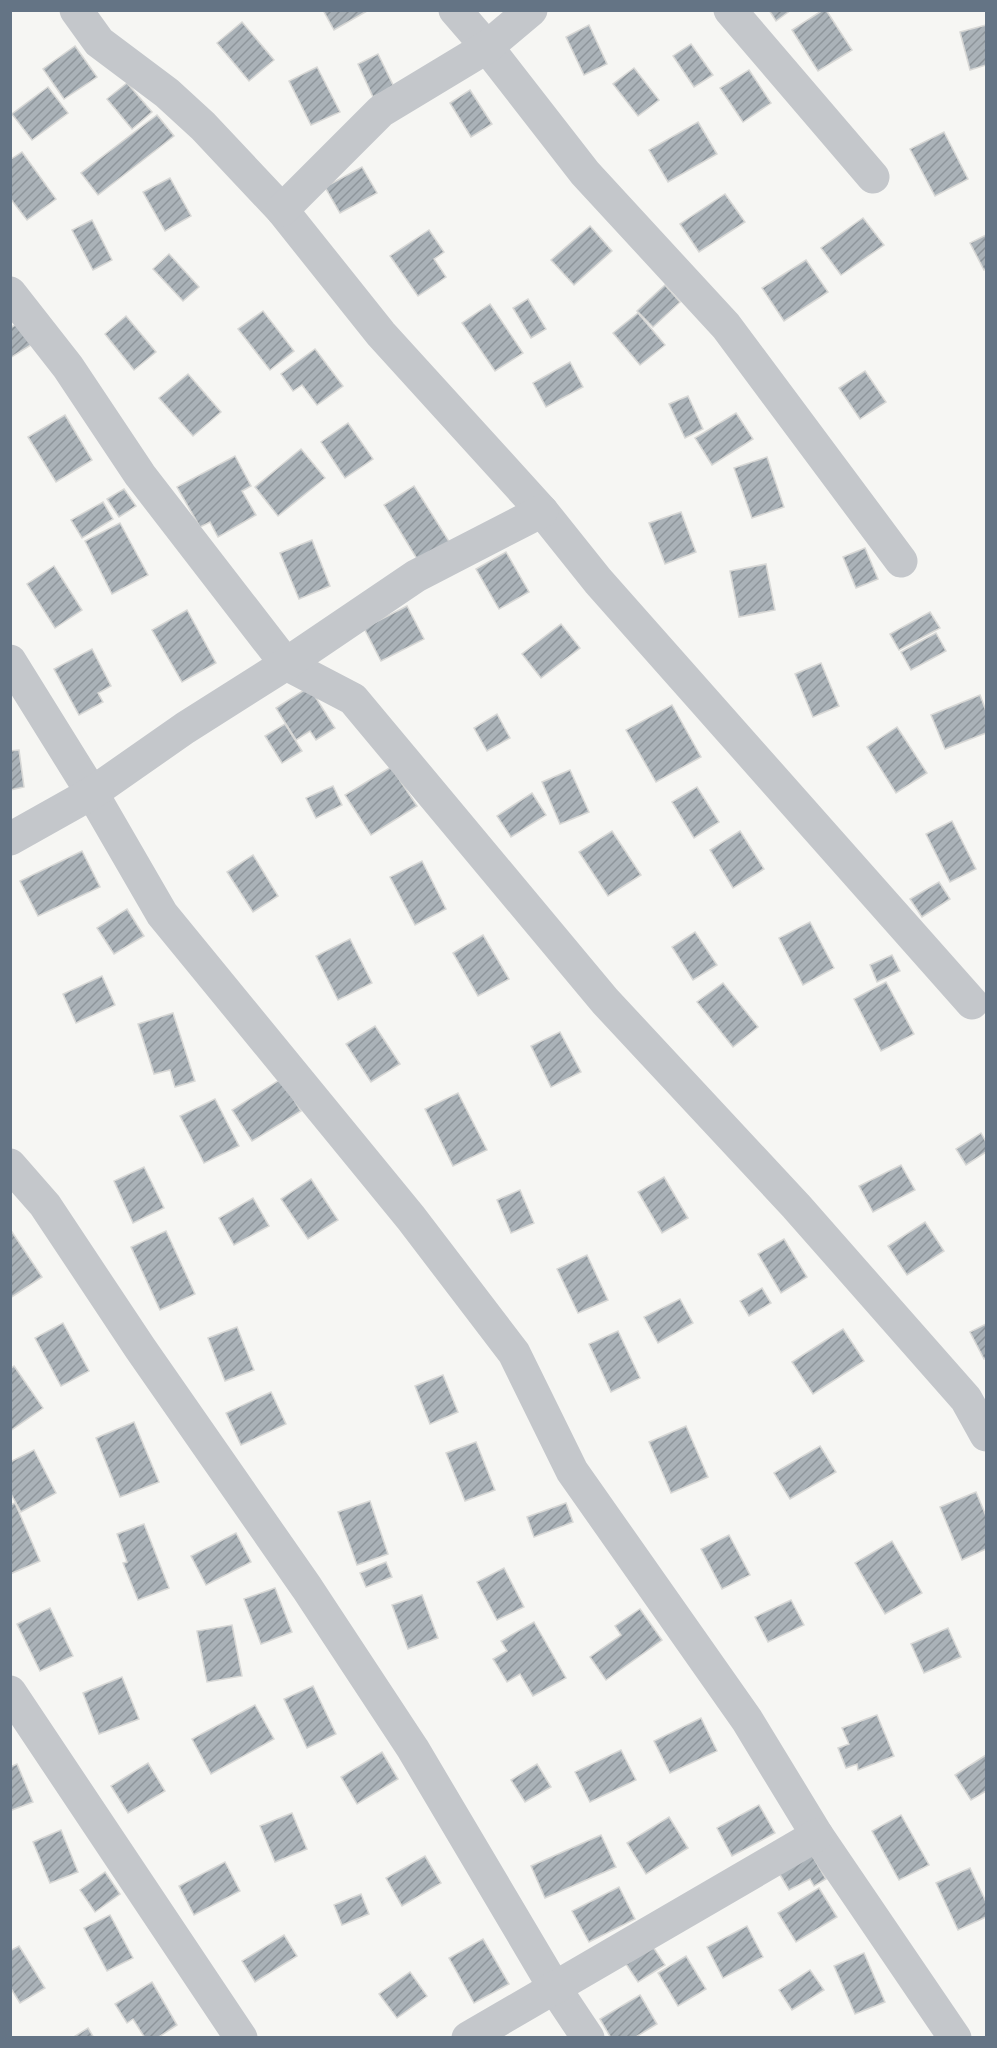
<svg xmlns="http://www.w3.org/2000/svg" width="997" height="2048" font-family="Ubuntu,sans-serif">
	<defs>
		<pattern id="building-hatch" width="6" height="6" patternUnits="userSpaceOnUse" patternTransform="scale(1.5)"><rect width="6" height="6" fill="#aab2b8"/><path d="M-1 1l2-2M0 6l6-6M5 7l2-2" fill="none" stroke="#8e959b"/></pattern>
	</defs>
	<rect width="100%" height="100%" fill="#f6f6f3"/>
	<g fill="url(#building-hatch)" stroke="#d8d8d6" stroke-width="1.5">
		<path d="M323 10H367V11L334 30Z"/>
		<path d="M769 10H791L776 21Z"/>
		<path d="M823 10H826L852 50 818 71 792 30Z"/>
		<path d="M242 22 274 60 249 81 217 43Z"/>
		<path d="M589 25 607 64 584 75 566 37Z"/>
		<path d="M986 25V65L970 70 960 32Z"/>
		<path d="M691 44 713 75 694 87 673 56Z"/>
		<path d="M75 46 97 77 64 99 43 69Z"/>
		<path d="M378 54 394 87 373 97 358 64Z"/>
		<path d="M317 67 340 112 311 125 289 81Z"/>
		<path d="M634 68 659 100 638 116 613 84Z"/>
		<path d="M749 70 771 103 743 122 720 88Z"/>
		<path d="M127 83 152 112 132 129 107 99Z"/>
		<path d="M48 87 68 113 32 140 12 114Z"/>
		<path d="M470 90 492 124 471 137 450 103Z"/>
		<path d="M157 115 174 136 98 195 81 173Z"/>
		<path d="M698 122 717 154 668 182 649 150Z"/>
		<path d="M944 132 968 179 935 196 910 149Z"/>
		<path d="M22 152 56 199 27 220 10 198V160Z"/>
		<path d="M362 167 377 193 340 213 325 187Z"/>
		<path d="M170 178 191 216 165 231 143 192Z"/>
		<path d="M725 194 745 222 699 252 680 224Z"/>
		<path d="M863 218 884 245 841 275 821 248Z"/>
		<path d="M92 220 112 260 93 270 72 230Z"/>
		<path d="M590 226 612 251 574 285 551 260Z"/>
		<path d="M429 230 444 252 434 259 446 277 418 296 390 256Z"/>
		<path d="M986 235V269L984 270 970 243Z"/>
		<path d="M169 254 199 287 183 301 153 269Z"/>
		<path d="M806 260 828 292 784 321 762 288Z"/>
		<path d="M665 285 680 302 653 327 637 311Z"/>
		<path d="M528 299 546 329 531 338 513 308Z"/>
		<path d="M490 304 523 353 495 371 462 323Z"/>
		<path d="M263 311 294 351 270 370 238 329Z"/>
		<path d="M638 313 665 345 640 365 613 333Z"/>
		<path d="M126 316 156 352 134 370 105 334Z"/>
		<path d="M20 322 34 343 10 358V328Z"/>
		<path d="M315 349 343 386 317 405 302 385 293 391 281 374Z"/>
		<path d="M570 362 583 387 546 407 533 383Z"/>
		<path d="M865 371 886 402 860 419 839 388Z"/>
		<path d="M188 374 221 412 193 436 159 398Z"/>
		<path d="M688 396 703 429 685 438 669 404Z"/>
		<path d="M736 413 753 439 712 465 695 438Z"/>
		<path d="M65 415 92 460 56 482 28 437Z"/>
		<path d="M348 423 373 459 345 478 321 442Z"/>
		<path d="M301 449 325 478 278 516 255 487Z"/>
		<path d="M235 456 251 486 242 491 256 515 218 537 210 522 200 527 177 487Z"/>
		<path d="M767 457 784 507 752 518 734 468Z"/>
		<path d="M414 486 450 543 419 562 384 505Z"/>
		<path d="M124 489 136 506 119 517 107 499Z"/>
		<path d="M103 502 113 519 82 538 71 520Z"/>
		<path d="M681 512 696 552 665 564 649 523Z"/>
		<path d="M120 523 148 575 112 594 85 541Z"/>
		<path d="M312 540 330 586 299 599 280 553Z"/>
		<path d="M865 548 878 579 856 588 843 557Z"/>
		<path d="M506 552 529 592 499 609 476 569Z"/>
		<path d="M766 564 775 610 739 617 730 571Z"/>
		<path d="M54 566 82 610 55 628 27 584Z"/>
		<path d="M407 606 424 639 381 661 364 628Z"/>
		<path d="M187 610 216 663 182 682 152 630Z"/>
		<path d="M930 612 940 628 899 650 890 634Z"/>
		<path d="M561 624 580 648 541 678 522 654Z"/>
		<path d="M936 633 946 651 911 670 901 652Z"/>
		<path d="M92 649 111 686 98 693 103 702 79 715 54 669Z"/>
		<path d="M821 663 839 706 813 717 795 674Z"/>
		<path d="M309 687 335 728 316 740 310 731 296 740 276 708Z"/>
		<path d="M980 695 986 711V733L945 749 931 715Z"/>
		<path d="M672 705 701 757 656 782 626 730Z"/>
		<path d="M497 714 510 738 487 751 474 728Z"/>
		<path d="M285 724 302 751 282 763 265 736Z"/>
		<path d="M897 727 927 773 896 793 867 747Z"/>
		<path d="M19 750 24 787 10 790V751Z"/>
		<path d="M391 767 417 806 371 835 345 795Z"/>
		<path d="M570 770 589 812 560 824 542 782Z"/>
		<path d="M333 786 342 805 316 818 306 798Z"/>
		<path d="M697 787 719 822 694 838 672 802Z"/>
		<path d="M532 793 546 815 511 837 497 816Z"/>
		<path d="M952 821 976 869 950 882 926 834Z"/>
		<path d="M612 831 641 875 608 896 579 852Z"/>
		<path d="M740 831 764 869 733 888 710 850Z"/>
		<path d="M82 851 100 887 38 916 20 881Z"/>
		<path d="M253 855 278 896 253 912 227 872Z"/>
		<path d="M422 861 446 909 415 925 390 877Z"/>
		<path d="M939 882 950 899 922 917 910 899Z"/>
		<path d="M127 909 144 936 114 954 97 928Z"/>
		<path d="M810 922 834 968 803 985 779 938Z"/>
		<path d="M695 932 717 965 693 980 672 947Z"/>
		<path d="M483 935 509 979 478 996 453 953Z"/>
		<path d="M350 939 372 983 338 1000 316 956Z"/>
		<path d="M892 955 900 971 877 982 870 965Z"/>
		<path d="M102 976 115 1005 76 1023 63 994Z"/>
		<path d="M886 982 914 1034 881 1051 854 999Z"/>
		<path d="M723 983 758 1027 733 1047 697 1002Z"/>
		<path d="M173 1013 195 1081 175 1087 170 1070 154 1074 138 1024Z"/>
		<path d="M375 1026 400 1064 371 1082 346 1044Z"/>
		<path d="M560 1032 581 1072 551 1087 531 1046Z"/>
		<path d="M281 1079 301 1111 252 1141 232 1110Z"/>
		<path d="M458 1093 487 1150 453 1166 425 1109Z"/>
		<path d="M215 1099 239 1146 204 1163 180 1116Z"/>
		<path d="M981 1133 986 1142V1152L966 1165 956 1149Z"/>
		<path d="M901 1165 915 1190 873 1212 859 1186Z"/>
		<path d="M144 1167 164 1208 133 1223 114 1181Z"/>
		<path d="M664 1177 688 1218 662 1233 638 1192Z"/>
		<path d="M311 1179 338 1220 308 1239 281 1199Z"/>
		<path d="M520 1190 534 1223 511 1233 497 1200Z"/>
		<path d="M253 1198 269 1226 234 1245 219 1218Z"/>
		<path d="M925 1222 944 1251 907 1275 888 1246Z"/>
		<path d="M166 1231 195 1294 160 1310 131 1247Z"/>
		<path d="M12 1232 42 1277 10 1298V1233Z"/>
		<path d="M784 1239 807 1277 781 1293 758 1254Z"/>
		<path d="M587 1255 608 1300 578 1313 557 1269Z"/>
		<path d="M762 1288 771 1303 749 1316 740 1301Z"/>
		<path d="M680 1299 693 1323 658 1343 644 1317Z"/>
		<path d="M63 1323 89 1371 61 1386 35 1338Z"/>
		<path d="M986 1324V1358L984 1359 970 1332Z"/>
		<path d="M237 1327 254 1370 225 1381 208 1338Z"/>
		<path d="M843 1329 864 1361 813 1394 792 1362Z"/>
		<path d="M618 1331 640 1378 611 1392 589 1344Z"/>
		<path d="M14 1366 43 1408 10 1431V1369Z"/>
		<path d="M443 1375 458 1412 430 1424 415 1386Z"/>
		<path d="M271 1392 286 1424 241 1445 226 1413Z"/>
		<path d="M134 1422 159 1482 120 1497 96 1438Z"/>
		<path d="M686 1426 708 1477 671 1493 649 1442Z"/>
		<path d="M476 1442 495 1490 465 1501 446 1453Z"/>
		<path d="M820 1446 836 1472 790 1499 774 1473Z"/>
		<path d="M34 1450 56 1493 21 1512 10 1492V1462Z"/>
		<path d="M976 1492 986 1516V1549L962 1560 940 1507Z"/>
		<path d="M370 1501 388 1554 357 1565 338 1512Z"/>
		<path d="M15 1503 40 1561 10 1574V1505Z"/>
		<path d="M566 1503 573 1522 534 1537 527 1517Z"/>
		<path d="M144 1524 169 1588 138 1600 123 1563 127 1562 117 1534Z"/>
		<path d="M236 1533 251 1562 206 1585 191 1556Z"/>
		<path d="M729 1535 750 1575 722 1589 701 1549Z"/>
		<path d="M892 1541 922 1593 885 1614 855 1563Z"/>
		<path d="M386 1562 392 1577 366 1587 360 1573Z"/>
		<path d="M504 1568 524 1607 497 1620 477 1582Z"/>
		<path d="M275 1588 292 1632 261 1644 244 1599Z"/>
		<path d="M422 1595 438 1638 408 1649 392 1605Z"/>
		<path d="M791 1600 804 1625 768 1642 755 1617Z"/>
		<path d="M50 1608 73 1656 40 1671 17 1624Z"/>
		<path d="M640 1609 662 1640 606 1680 590 1657 621 1635 615 1626Z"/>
		<path d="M534 1622 566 1678 533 1696 520 1674 507 1682 493 1659 507 1651 501 1641Z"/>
		<path d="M232 1625 242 1676 207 1682 197 1631Z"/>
		<path d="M948 1628 961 1657 924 1673 911 1644Z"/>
		<path d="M122 1677 139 1719 99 1734 83 1693Z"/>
		<path d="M313 1686 336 1734 307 1748 284 1699Z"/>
		<path d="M255 1705 274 1739 211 1774 192 1739Z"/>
		<path d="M877 1715 894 1756 858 1770 857 1764 846 1768 838 1748 849 1744 842 1728Z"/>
		<path d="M701 1718 717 1751 670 1773 654 1741Z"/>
		<path d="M621 1750 636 1780 590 1802 575 1772Z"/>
		<path d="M382 1752 398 1779 357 1804 341 1777Z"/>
		<path d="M986 1755V1791L971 1800 955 1775Z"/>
		<path d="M148 1763 165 1791 128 1813 111 1786Z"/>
		<path d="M17 1764 33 1802 12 1810 10 1806V1767Z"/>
		<path d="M537 1764 551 1787 525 1802 511 1780Z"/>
		<path d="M759 1805 775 1833 732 1856 717 1828Z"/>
		<path d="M292 1813 307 1849 275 1862 260 1826Z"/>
		<path d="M901 1815 929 1865 899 1880 872 1831Z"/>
		<path d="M669 1817 688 1848 646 1874 627 1843Z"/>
		<path d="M61 1830 78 1872 50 1883 33 1842Z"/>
		<path d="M601 1835 616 1867 545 1898 531 1866Z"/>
		<path d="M812 1855 826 1879 814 1886 810 1879 789 1890 779 1873Z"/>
		<path d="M425 1856 441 1883 402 1906 386 1878Z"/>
		<path d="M225 1862 240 1891 194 1915 179 1886Z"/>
		<path d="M970 1868 986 1902V1917L958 1930 936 1883Z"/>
		<path d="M105 1872 120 1894 95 1912 80 1890Z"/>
		<path d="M619 1887 635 1919 589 1942 572 1911Z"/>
		<path d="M819 1888 837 1917 796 1942 778 1913Z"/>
		<path d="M361 1894 369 1914 342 1925 334 1905Z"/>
		<path d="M110 1915 133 1958 107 1971 84 1928Z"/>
		<path d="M747 1926 763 1957 723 1978 707 1947Z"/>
		<path d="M284 1935 297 1956 255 1982 242 1961Z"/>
		<path d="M483 1939 509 1984 474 2003 449 1958Z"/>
		<path d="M19 1946 45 1988 20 2003 10 1987V1951Z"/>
		<path d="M653 1947 665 1965 638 1982 626 1964Z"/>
		<path d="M864 1953 885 2002 855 2014 834 1966Z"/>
		<path d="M686 1956 706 1989 678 2006 658 1973Z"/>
		<path d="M810 1970 824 1990 792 2010 779 1990Z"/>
		<path d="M410 1972 427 1996 397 2018 379 1994Z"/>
		<path d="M152 1982 177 2025 157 2038H145L133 2019 127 2023 115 2004Z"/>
		<path d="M640 1995 657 2024 634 2038H611L600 2019Z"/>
		<path d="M88 2028 94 2038H72Z"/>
	</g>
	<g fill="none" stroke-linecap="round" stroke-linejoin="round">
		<g stroke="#c4c7cb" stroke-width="33">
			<path d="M76 10 99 42 167 93 203 126 282 210 381 334 542 511 598 581 972 1003"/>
			<path d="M455 10 487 47 585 173 726 326 901 561"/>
			<path d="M730 10 873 177"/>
			<path d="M282 210 381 111 487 47 531 10"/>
			<path d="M10 293 68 367 140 475 286 664 353 699 605 1001 796 1206 966 1399 986 1435"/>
			<path d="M10 661 92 793 162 914 411 1218 514 1353 572 1471 747 1720 817 1835 955 2038"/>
			<path d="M10 839 92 793 185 728 286 664 416 576 542 511"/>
			<path d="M10 1165 45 1205 140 1348 307 1588 413 1749 554 1987 588 2038"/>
			<path d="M10 1692 241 2038"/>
			<path d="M468 2038 817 1835"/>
		</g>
	</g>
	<rect width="997" height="2048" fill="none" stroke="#647485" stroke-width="24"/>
</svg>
